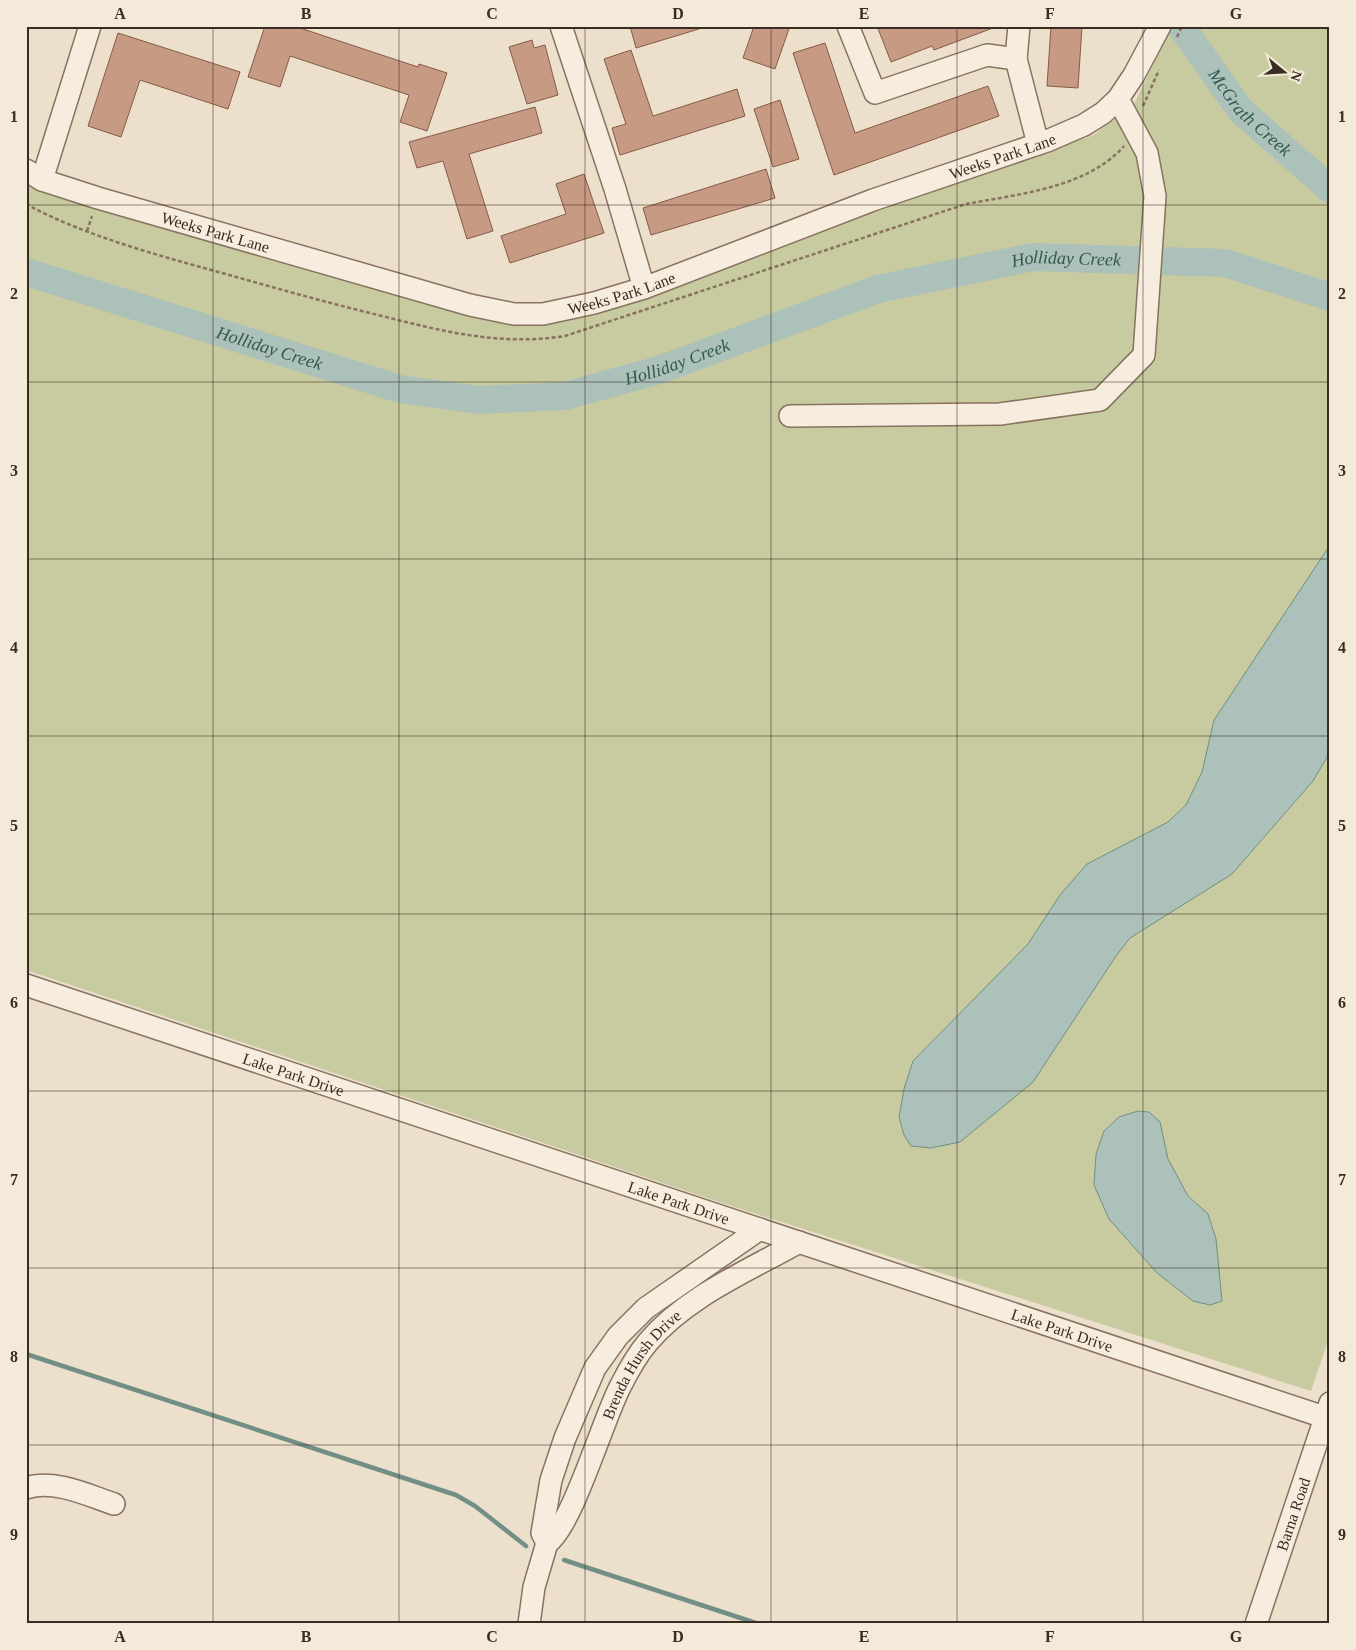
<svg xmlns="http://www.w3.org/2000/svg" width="1356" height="1650" font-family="Georgia,serif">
	<rect width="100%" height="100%" fill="#ecdfcb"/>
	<path fill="#c8ca9f" d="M1172 26H1330V1335L1311 1391 722 1203 26 970V183L71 198 502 319 646 293 1094 135 1134 104Z"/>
	<g fill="#abc1b9" stroke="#728f85">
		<path d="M1330 545V752L1313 781 1232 874 1130 938 1116 956 1033 1082 960 1142 931 1148 911 1146 904 1135 899 1117 904 1089 913 1061 1028 944 1060 895 1087 864 1168 822 1186 805 1202 772 1214 720Z"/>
		<path d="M1138 1111 1149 1112 1160 1122 1168 1159 1188 1196 1208 1214 1216 1239 1222 1301 1210 1305 1193 1301 1157 1273 1109 1219 1094 1185 1096 1154 1104 1131 1119 1117Z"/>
	</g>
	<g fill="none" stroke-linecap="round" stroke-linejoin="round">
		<g stroke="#728f85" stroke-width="4.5">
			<path d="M26 1354 456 1495 475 1506 526 1546"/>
			<path d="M564 1560 759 1624"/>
		</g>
		<g stroke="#abc1b9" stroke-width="28">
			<path id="s1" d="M1181 26 1241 111 1330 189"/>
			<path id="s2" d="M26 272 400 389 479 400 565 396 659 370 878 289 1033 257 1225 263 1330 297"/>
		</g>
	</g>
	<g fill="#c79a84" stroke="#855b48">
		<path d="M265 26H294L418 67 419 64 447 73 427 131 400 122 409 95 290 56 280 87 248 77Z"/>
		<path d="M630 26H698L699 29 636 48Z"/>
		<path d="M754 26H790L775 69 743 58Z"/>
		<path d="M877 26H993V28L934 50 932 46 891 62Z"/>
		<path d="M1051 26H1082L1078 88 1047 86Z"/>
		<path d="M118 33 240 72 228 109 140 80 121 137 88 126Z"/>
		<path d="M532 40 534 48 545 45 558 95 527 104 509 47Z"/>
		<path d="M825 43 855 133 988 86 999 116 834 175 793 53Z"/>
		<path d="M631 50 653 116 737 89 745 116 620 155 612 128 626 124 604 59Z"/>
		<path d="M780 100 799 159 773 167 754 109Z"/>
		<path d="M535 107 542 133 469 154 493 231 467 239 443 161 417 168 409 142Z"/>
		<path d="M766 169 775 198 651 235 643 208Z"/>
		<path d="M584 174 604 233 510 263 501 236 566 214 556 184Z"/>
	</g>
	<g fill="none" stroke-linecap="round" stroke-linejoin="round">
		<defs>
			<g id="minor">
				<path d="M561 26 615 189 644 288"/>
				<path d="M848 26 875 93 987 55 1016 59"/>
				<path d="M1019 26 1016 59 1038 144"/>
				<path id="s3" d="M26 170 42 180 98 198 470 305 514 314H543L594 303 644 288 873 200 1047 141 1084 125 1103 113 1118 99 1134 75 1160 26"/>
				<path d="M42 180 90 26"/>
				<path d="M790 416 1000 414 1100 400 1144 355 1155 196 1147 153 1118 99"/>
				<path id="s4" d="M26 985 1330 1419"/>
				<path d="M26 1488C55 1479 87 1495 114 1504"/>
				<path id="s5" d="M547 1543C571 1529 604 1417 620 1387 628 1371 637 1355 648 1342 687 1296 748 1271 799 1242"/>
				<path d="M529 1624 534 1587 547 1543 542 1533 551 1480 565 1438 595 1368 618 1336 646 1308 760 1229"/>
				<path id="s6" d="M1256 1624 1330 1403"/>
			</g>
		</defs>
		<use href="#minor" stroke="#887260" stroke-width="24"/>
		<g stroke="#887260" stroke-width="2.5" stroke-dasharray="4 2.5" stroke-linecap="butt">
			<path d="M1177 37 1182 26"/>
			<path d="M1143 106 1159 70"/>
			<path d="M26 204C88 238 172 259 240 278 289 292 337 305 386 317 445 332 503 346 565 336L966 204C1019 194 1087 188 1124 146"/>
			<path d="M87 231 92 216"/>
		</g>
		<use href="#minor" stroke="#f7edde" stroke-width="21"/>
	</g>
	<path fill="none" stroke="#3a2c22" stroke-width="1" stroke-opacity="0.55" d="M213 26V1624M399 26V1624M585 26V1624M771 26V1624M957 26V1624M1143 26V1624M26 205H1330M26 382H1330M26 559H1330M26 736H1330M26 914H1330M26 1091H1330M26 1268H1330M26 1445H1330"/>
	<g text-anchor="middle" stroke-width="4" stroke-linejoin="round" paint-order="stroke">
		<g font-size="16" fill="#3a2c22" stroke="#f4eada">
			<text dy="6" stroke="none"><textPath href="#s3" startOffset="1025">Weeks Park Lane</textPath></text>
			<text dy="6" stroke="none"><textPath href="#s3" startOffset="200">Weeks Park Lane</textPath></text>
			<text dy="6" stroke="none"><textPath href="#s3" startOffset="620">Weeks Park Lane</textPath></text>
			<text dy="6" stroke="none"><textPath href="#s4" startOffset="282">Lake Park Drive</textPath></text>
			<text dy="6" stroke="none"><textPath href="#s4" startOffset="688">Lake Park Drive</textPath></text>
			<text dy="6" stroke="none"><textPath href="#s4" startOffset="1092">Lake Park Drive</textPath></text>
			<text dy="6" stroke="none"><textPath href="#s5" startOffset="204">Brenda Hursh Drive</textPath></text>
			<text dy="6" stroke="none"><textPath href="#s6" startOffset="116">Barna Road</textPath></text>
		</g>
		<g font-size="18" font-style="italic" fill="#335852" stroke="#f4eada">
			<text dy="6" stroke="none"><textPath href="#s1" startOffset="111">McGrath Creek</textPath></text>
			<text dy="6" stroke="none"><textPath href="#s2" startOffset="1080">Holliday Creek</textPath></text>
			<text dy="6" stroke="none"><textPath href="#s2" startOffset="255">Holliday Creek</textPath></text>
			<text dy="6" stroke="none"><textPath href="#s2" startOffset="675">Holliday Creek</textPath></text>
		</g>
	</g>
	<rect width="1356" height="1650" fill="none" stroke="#f4eada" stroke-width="55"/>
	<g transform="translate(1284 72) rotate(108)" stroke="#f4eada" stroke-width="4" paint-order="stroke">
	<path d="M0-4L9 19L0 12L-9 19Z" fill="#3a2c22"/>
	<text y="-8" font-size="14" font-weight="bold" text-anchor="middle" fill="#3a2c22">N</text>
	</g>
	<rect x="28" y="28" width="1300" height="1594" fill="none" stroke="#3a2c22" stroke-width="2"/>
	<g font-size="16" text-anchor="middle" font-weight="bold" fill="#3a2c22">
		<text x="120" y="19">A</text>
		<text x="306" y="19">B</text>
		<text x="492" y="19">C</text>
		<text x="678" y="19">D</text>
		<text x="864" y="19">E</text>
		<text x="1050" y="19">F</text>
		<text x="1236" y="19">G</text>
		<text x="14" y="122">1</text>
		<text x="1342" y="122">1</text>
		<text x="14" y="299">2</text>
		<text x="1342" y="299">2</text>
		<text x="14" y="476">3</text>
		<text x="1342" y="476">3</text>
		<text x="14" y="653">4</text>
		<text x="1342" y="653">4</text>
		<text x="14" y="831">5</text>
		<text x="1342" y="831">5</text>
		<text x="14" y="1008">6</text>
		<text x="1342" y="1008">6</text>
		<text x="14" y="1185">7</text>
		<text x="1342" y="1185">7</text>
		<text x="14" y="1362">8</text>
		<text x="1342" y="1362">8</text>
		<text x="14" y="1540">9</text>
		<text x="1342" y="1540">9</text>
		<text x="120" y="1642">A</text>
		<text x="306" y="1642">B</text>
		<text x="492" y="1642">C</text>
		<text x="678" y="1642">D</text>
		<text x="864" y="1642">E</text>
		<text x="1050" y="1642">F</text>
		<text x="1236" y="1642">G</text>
	</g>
</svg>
